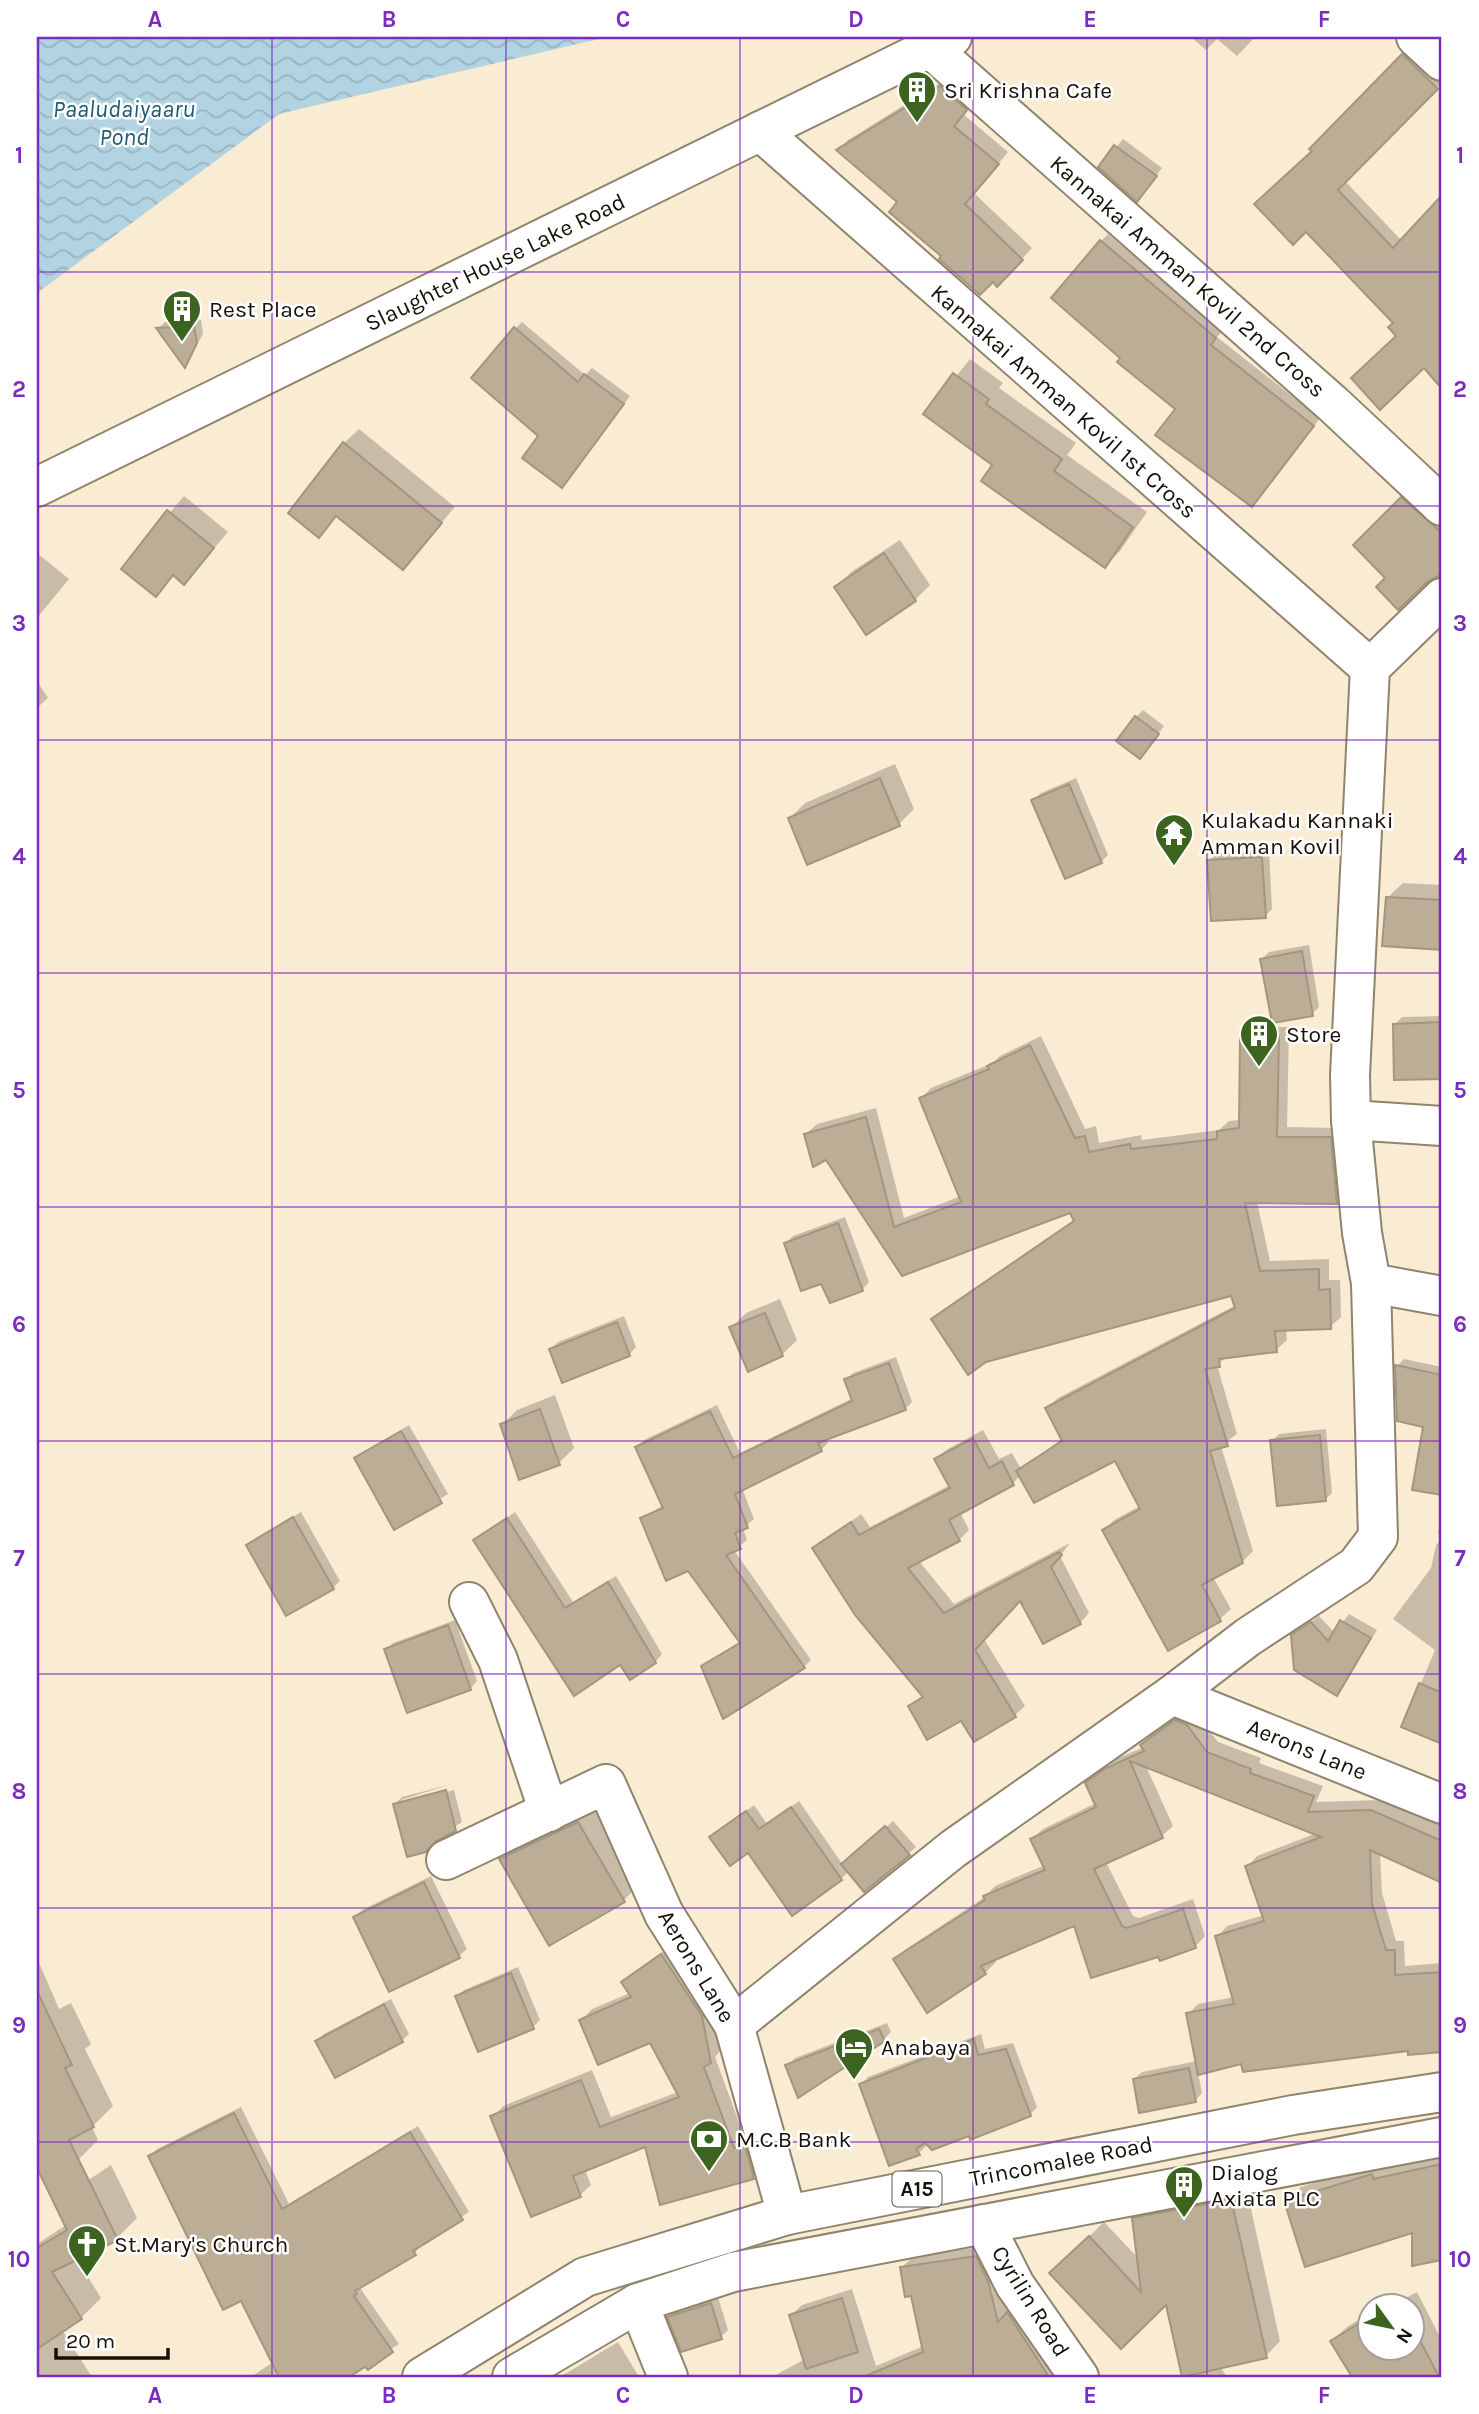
<svg xmlns="http://www.w3.org/2000/svg" width="1479" height="2414" font-family="Karla,sans-serif">
	<defs>
		<pattern id="water-waves" width="16" height="10" patternUnits="userSpaceOnUse" patternTransform="scale(1.75)"><rect width="16" height="10" fill="#b2d3e2"/><path d="M0 5q4-4 8 0t8 0" fill="none" stroke="#98b4c0"/></pattern>
	</defs>
	<rect width="100%" height="100%" fill="#faecd3"/>
	<path fill="url(#water-waves)" d="M37 37H607L279 114 37 293Z"/>
	<g fill="#0003">
		<path d="M1191 37H1255L1237 56 1217 39 1206 50Z"/>
		<path d="M1412 47 1442 77V82L1345 181 1402 241 1442 197V371L1434 378 1398 336 1395 323 1312 149Z"/>
		<path d="M951 76 976 99 963 114 1008 152 974 193 1032 248 998 285 944 256 899 202 838 150 848 140Z"/>
		<path d="M1123 139 1162 168 1137 200 1100 167Z"/>
		<path d="M1108 234 1222 331 1217 337 1320 418 1258 498 1177 409 1122 357 1101 241Z"/>
		<path d="M201 320 203 334 185 366 158 329 165 322Z"/>
		<path d="M522 322 585 375 592 368 630 396 569 478 541 435 515 329Z"/>
		<path d="M970 359 1003 383 999 388 1076 443 1067 455 1147 512 1120 551 1105 566 995 464 926 414Z"/>
		<path d="M359 429 455 507 403 568 338 515 318 536 344 443Z"/>
		<path d="M1420 480 1442 500V570L1398 608 1387 578 1355 545Z"/>
		<path d="M184 496 228 532 184 583 175 575 156 595 123 568Z"/>
		<path d="M900 540 930 585 915 600 836 587 851 572Z"/>
		<path d="M37 553 69 579 37 618Z"/>
		<path d="M37 681 48 698 37 708Z"/>
		<path d="M1143 710 1164 726 1147 749 1136 717Z"/>
		<path d="M895 764 914 809 899 824 790 818 805 803Z"/>
		<path d="M1076 778 1108 855 1101 862 1033 800 1041 793Z"/>
		<path d="M1269 850 1272 909 1265 916 1209 861 1216 854Z"/>
		<path d="M1403 883 1442 885V949L1384 945 1387 898Z"/>
		<path d="M1309 945 1319 1007 1312 1014 1262 959 1269 952Z"/>
		<path d="M1442 1016V1077L1395 1078V1024L1402 1017Z"/>
		<path d="M1252 1027H1289L1287 1127 1341 1128 1347 1192 1336 1202H1257L1270 1261 1329 1259V1280H1340L1341 1317 1330 1327 1286 1329 1287 1340 1276 1350 1228 1356 1217 1365 1237 1434 1221 1446 1253 1551 1242 1562 1213 1577 1231 1609 1220 1619 1169 1648 1104 1530 1114 1520 1140 1506 1115 1458 1021 1475 1013 1483 960 1512 969 1530 959 1540 919 1561 954 1604 1070 1543 1060 1556 1089 1613 1080 1623 1021 1598 984 1639 1025 1706 1015 1715 962 1719 910 1706 924 1694 815 1548 861 1514 870 1527 950 1485 936 1459 946 1450 983 1430 999 1459 1012 1453 1021 1469 1063 1438 1047 1408 1058 1398 1236 1305 1232 1294 933 1319 944 1309 1075 1219 1071 1211 903 1274 826 1158 806 1134 817 1124 876 1108 904 1218 961 1196 921 1098 931 1088 993 1063 1000 1056 1041 1036 1085 1129 1096 1126 1099 1143 1141 1135 1142 1140 1219 1130 1229 1121 1241 1120 1242 1037Z"/>
		<path d="M845 1217 869 1282 862 1290 822 1282 786 1243 793 1236Z"/>
		<path d="M780 1299 797 1340 782 1355 748 1369 731 1328 746 1313Z"/>
		<path d="M624 1316 636 1347 629 1355 551 1349 558 1342Z"/>
		<path d="M896 1357 912 1402 905 1409 825 1438 828 1443 821 1450 742 1488 754 1519 743 1528 747 1540 734 1550 811 1660 804 1667 703 1666 740 1641 689 1569 642 1518 664 1505 637 1448 644 1440 717 1405 740 1453 853 1398 846 1380 853 1373Z"/>
		<path d="M1404 1359 1442 1367 1439 1383H1442V1494L1414 1489 1425 1425 1397 1366Z"/>
		<path d="M555 1395 574 1448 559 1463 502 1425 517 1410Z"/>
		<path d="M409 1425 448 1494 395 1527 356 1458Z"/>
		<path d="M1326 1429 1332 1493 1325 1500 1272 1441 1279 1434Z"/>
		<path d="M301 1512 340 1581 333 1588 248 1545Z"/>
		<path d="M515 1512 573 1602 616 1576 662 1654 655 1662H621L475 1540Z"/>
		<path d="M1442 1514V1534L1438 1533Z"/>
		<path d="M1442 1539V1742L1403 1726 1435 1650 1393 1619 1431 1568 1436 1545Z"/>
		<path d="M1349 1614 1377 1630 1337 1694 1292 1636 1319 1616 1335 1633Z"/>
		<path d="M455 1620 477 1681 470 1689 386 1650 393 1643Z"/>
		<path d="M1187 1710 1197 1715 1218 1742 1261 1758 1259 1763 1323 1786 1316 1802 1382 1800 1442 1826V1881L1380 1853 1382 1893 1396 1941H1404L1405 1966 1442 1963V2050L1410 2053 1409 2049 1242 2062 1198 2073 1202 2093 1195 2101 1134 2079 1142 2072 1197 2061 1188 2014 1198 2004 1234 1997 1217 1937 1227 1926 1264 1915 1247 1867 1257 1856 1317 1833 1146 1766 1173 1826 1162 1836 1106 1862 1133 1916 1139 1918 1193 1899 1205 1936 1195 1947 1159 1955 1075 1923 993 1958 996 1962 985 1973 928 2010 895 1959 906 1949 985 1897 995 1886 1045 1865 1032 1839 1043 1829 1096 1803 1087 1783 1118 1758 1144 1747 1142 1745 1152 1734Z"/>
		<path d="M452 1784 401 1800V1804L454 1790 462 1822 437 1838 395 1804 402 1797Z"/>
		<path d="M799 1801 843 1865 893 1821 916 1847 865 1890 849 1871 841 1879 712 1837 754 1805 767 1824Z"/>
		<path d="M593 1808 638 1886 623 1901 502 1859 516 1844Z"/>
		<path d="M431 1876 467 1949 459 1956 389 1990 355 1917 362 1910Z"/>
		<path d="M672 1944 713 2004 721 2050 715 2057 745 2139 756 2135 764 2166 753 2177 646 2145 585 2170 591 2185 580 2195 493 2117 503 2106 592 2070 611 2117 678 2092 651 2041 581 2020 592 2009 630 1993 623 1983Z"/>
		<path d="M37 1958 59 2009 71 2003 91 2044 85 2049 113 2106 92 2127 98 2140 78 2160 43 2176 37 2164Z"/>
		<path d="M518 1967 540 2020 533 2027 457 1997 464 1990Z"/>
		<path d="M391 1999 409 2034 402 2041 317 2042 324 2034Z"/>
		<path d="M887 2023 891 2032 884 2039 799 2095 787 2066 795 2058Z"/>
		<path d="M981 2034 985 2049 1013 2043 1037 2107 1030 2115 970 2134 921 2138 926 2146 919 2153 861 2085 868 2077Z"/>
		<path d="M241 2107 289 2204 418 2126 469 2212 420 2244 415 2254 360 2288 399 2344 348 2377H251L273 2362 242 2299 150 2156 157 2149Z"/>
		<path d="M1442 2154V2258L1423 2263 1416 2230 1286 2202 1301 2187 1386 2160Z"/>
		<path d="M111 2165 137 2218 117 2238 76 2258 101 2298 81 2318 62 2330 92 2377H37V2244L66 2225 78 2187Z"/>
		<path d="M1246 2186 1280 2341 1266 2356 1220 2367 1227 2377H1180L1185 2373 1167 2302 1121 2347 1066 2259 1104 2222 1139 2259 1133 2219 1148 2204Z"/>
		<path d="M986 2246 998 2270 1008 2314 1019 2304 1059 2367 1049 2377H772L805 2359 791 2315 802 2305 852 2289 876 2366 924 2346 912 2294 902 2267 913 2257Z"/>
		<path d="M1417 2292 1442 2341V2377H1354L1332 2341 1347 2327 1370 2312V2348H1412V2306H1391Z"/>
		<path d="M718 2297 728 2330 721 2337 669 2317 676 2310Z"/>
		<path d="M618 2342 639 2377H547L558 2372 560 2377Z"/>
	</g>
	<g fill="#bcae96" stroke="#a3967f" stroke-width="2">
		<path d="M1402 54 1438 89 1338 190 1393 248 1442 195V389L1424 368 1380 410 1351 378 1396 336 1388 327 1393 323 1306 232 1293 245 1254 204 1312 151 1309 149Z"/>
		<path d="M940 86 967 110 954 126 999 164 965 204 1023 260 997 287 993 282 980 295 939 259 941 256 889 212 897 202 836 150Z"/>
		<path d="M1114 145 1157 176 1137 202 1098 167Z"/>
		<path d="M1100 240 1216 338 1211 345 1314 426 1252 507 1155 435 1175 409 1117 362 1120 358 1051 298Z"/>
		<path d="M194 326 197 343 185 368 156 328Z"/>
		<path d="M514 327 578 382 584 374 624 404 562 488 522 458 538 436 471 378Z"/>
		<path d="M953 373 989 399 986 404 1062 459 1054 471 1133 527 1105 568 981 481 992 465 923 414Z"/>
		<path d="M343 442 442 523 403 570 336 516 319 538 288 513Z"/>
		<path d="M1401 497 1442 533V574L1427 582 1398 610 1376 587 1385 578 1353 545Z"/>
		<path d="M167 510 214 548 184 585 173 575 156 597 121 569Z"/>
		<path d="M884 553 916 601 866 635 834 587Z"/>
		<path d="M1135 716 1159 734 1140 759 1116 741Z"/>
		<path d="M880 778 900 826 807 865 788 818Z"/>
		<path d="M1069 784 1102 863 1065 879 1031 800Z"/>
		<path d="M1262 857 1266 918 1211 921 1207 860Z"/>
		<path d="M1386 897 1442 900V950L1382 946Z"/>
		<path d="M1302 951 1313 1016 1272 1023 1260 959Z"/>
		<path d="M1442 1022V1079L1394 1080 1393 1024Z"/>
		<path d="M1240 1037H1279L1277 1137H1331L1337 1204 1245 1203 1260 1271 1319 1269V1290L1330 1289 1331 1329 1275 1331 1277 1352 1219 1359 1220 1367 1205 1369 1228 1446 1210 1451 1243 1563 1202 1585 1221 1621 1168 1651 1102 1530 1140 1509 1115 1461 1034 1503 1016 1471 1062 1441 1045 1408 1235 1308 1231 1296 986 1362 968 1375 931 1319 1074 1221 1070 1213 902 1276 826 1160 813 1167 804 1134 866 1117 894 1227 961 1202 919 1098 989 1069 987 1066 1030 1045 1075 1138 1085 1136 1089 1152 1130 1144 1131 1149 1217 1139V1131L1239 1128Z"/>
		<path d="M838 1223 863 1291 830 1303 821 1284 801 1291 784 1243Z"/>
		<path d="M765 1313 783 1356 748 1372 729 1327Z"/>
		<path d="M617 1322 630 1356 562 1383 549 1349Z"/>
		<path d="M889 1363 906 1410 818 1443 822 1451 735 1494 748 1528 735 1533 741 1549 726 1555 805 1668 723 1719 701 1666 740 1643 688 1571 666 1581 640 1518 663 1508 635 1447 710 1411 733 1458 852 1401 844 1379Z"/>
		<path d="M1395 1365 1442 1375V1495L1412 1490 1423 1427 1397 1421Z"/>
		<path d="M540 1409 560 1465 519 1480 500 1424Z"/>
		<path d="M401 1431 442 1503 394 1530 354 1458Z"/>
		<path d="M1320 1435 1326 1501 1277 1506 1270 1440Z"/>
		<path d="M973 1438 989 1468 1002 1461 1014 1485 949 1520 960 1541 908 1568 944 1613 1059 1552 1062 1555 1051 1567 1081 1624 1043 1644 1020 1601 975 1650 1016 1717 974 1742 961 1721 927 1740 908 1706 923 1697 855 1615 812 1548 851 1522 859 1535 950 1488 934 1459Z"/>
		<path d="M293 1517 334 1589 286 1616 246 1545Z"/>
		<path d="M507 1518 565 1608 608 1582 656 1663 630 1680 620 1665 574 1696 473 1540Z"/>
		<path d="M1340 1620 1371 1638 1337 1696 1294 1670 1291 1635 1311 1622 1328 1641Z"/>
		<path d="M448 1625 471 1690 407 1713 384 1649Z"/>
		<path d="M1419 1683 1442 1693V1744L1401 1727Z"/>
		<path d="M1175 1720 1187 1725 1207 1752 1251 1769 1250 1773 1314 1796 1308 1812 1371 1810 1442 1841V1883L1370 1850 1372 1904 1386 1950H1395V1975L1442 1972V2052L1408 2055V2051L1243 2072 1241 2064 1198 2075 1186 2013 1234 2004 1215 1936 1264 1921 1245 1866 1321 1837 1130 1761 1163 1838 1094 1869 1122 1926 1127 1928 1183 1909 1196 1948 1160 1961 1158 1957 1091 1978 1074 1926 981 1966 986 1974 927 2013 893 1959 985 1900 983 1896 1045 1870 1030 1839 1096 1807 1085 1783 1106 1768 1144 1751 1140 1745Z"/>
		<path d="M446 1790 456 1831 436 1841 426 1852 407 1857 393 1804Z"/>
		<path d="M791 1807 842 1880 792 1916 748 1853 730 1866 709 1837 746 1811 759 1829Z"/>
		<path d="M578 1822 625 1902 549 1946 499 1859Z"/>
		<path d="M885 1826 910 1855 864 1892 841 1864Z"/>
		<path d="M424 1882 460 1958 389 1992 353 1917Z"/>
		<path d="M661 1954 702 2016 711 2063 704 2067 734 2148 745 2145 754 2179 660 2205 645 2147 573 2176 581 2197 531 2217 490 2116 581 2080 600 2127 679 2097 650 2043 598 2065 579 2020 631 1997 621 1982Z"/>
		<path d="M511 1973 534 2029 478 2052 455 1996Z"/>
		<path d="M37 1991 72 2065 65 2068 94 2127 69 2140 118 2240 52 2272 82 2319 37 2349V2248L67 2230 37 2168Z"/>
		<path d="M384 2004 403 2042 335 2078 315 2041Z"/>
		<path d="M879 2029 885 2041 798 2098 785 2065Z"/>
		<path d="M974 2039 978 2055 1006 2049 1031 2116 970 2140 969 2136 932 2150 925 2143 916 2149 920 2155 889 2166 859 2084Z"/>
		<path d="M1189 2068 1196 2102 1139 2113 1133 2079Z"/>
		<path d="M234 2113 282 2209 410 2132 463 2220 413 2251 416 2255 355 2291 357 2294 354 2296 393 2352 368 2370 365 2367 349 2377H279L241 2301 223 2310 148 2156Z"/>
		<path d="M1442 2164V2260L1412 2266V2233L1305 2267 1284 2201 1372 2174 1373 2179Z"/>
		<path d="M1231 2199 1267 2358 1182 2377 1166 2305 1121 2349 1049 2273 1089 2236 1141 2292 1132 2218Z"/>
		<path d="M976 2256 988 2281 998 2322 1007 2312 1049 2377H863L923 2352 911 2296 905 2297 900 2267Z"/>
		<path d="M842 2298 858 2352 806 2369 789 2315Z"/>
		<path d="M711 2303 722 2339 681 2352 667 2317Z"/>
		<path d="M1370 2322V2348H1412V2325L1439 2377H1352L1330 2341 1358 2324 1360 2327Z"/>
	</g>
	<g fill="none" stroke-linecap="round" stroke-linejoin="round">
		<defs>
			<g id="minor">
				<path d="M1416 37 1442 61"/>
				<path d="M931 49 1334 405 1442 506"/>
				<path d="M760 131 1370 668"/>
				<path d="M1351 1120 1442 1126"/>
				<path d="M1371 1283 1442 1296"/>
				<path d="M469 1602 498 1660 549 1812"/>
				<path d="M1172 1695 1442 1804"/>
				<path d="M446 1860 606 1784 664 1914 734 2025 787 2215"/>
				<path d="M734 2025 953 1849 1172 1695 1248 1637 1356 1566 1378 1537 1371 1283 1362 1233 1351 1120 1350 1075 1370 668 1442 598"/>
				<path d="M984 2224 1015 2285 1079 2377"/>
				<path d="M638 2303 668 2377"/>
			</g>
			<path id="secondary" d="M37 487 952 37"/>
			<g id="trunk">
				<path d="M422 2377 585 2277 787 2215 1293 2115 1442 2092"/>
				<path d="M512 2377 638 2303 733 2272 1442 2137"/>
			</g>
		</defs>
		<use href="#minor" stroke="#91846d" stroke-width="42"/>
		<use href="#secondary" stroke="#91846d" stroke-width="42"/>
		<use href="#trunk" stroke="#91846d" stroke-width="42"/>
		<use href="#minor" stroke="#fff" stroke-width="38"/>
		<use href="#secondary" stroke="#fff" stroke-width="38"/>
		<use href="#trunk" stroke="#fff" stroke-width="38"/>
	</g>
	<path fill="none" stroke="#7b2cbf" stroke-width="2" stroke-opacity="0.55" d="M272 37V2377M506 37V2377M740 37V2377M973 37V2377M1207 37V2377M37 272H1442M37 506H1442M37 740H1442M37 973H1442M37 1207H1442M37 1441H1442M37 1674H1442M37 1908H1442M37 2142H1442"/>
	<defs>
		<symbol id="building-pin" viewBox="-11 -11 22 30"><path d="M0 17L-7.5 6A9.5 9.5 0 1 1 7.5 6Z" fill="#3c641f" stroke="#fff"/><path d="M-4-6H4V6H1V3H-1V6H-4ZM-2.5-4.3h1.7v1.8h-1.7ZM.8-4.3h1.7v1.8H.8ZM-2.5-1h1.7V.8h-1.7ZM.8-1h1.7V.8H.8Z" fill="#fff"/></symbol>
		<symbol id="temple-pin" viewBox="-11 -11 22 30"><path d="M0 17L-7.5 6A9.5 9.5 0 1 1 7.5 6Z" fill="#3c641f" stroke="#fff"/><path d="M0-6L5-2H3V0L6.5 2.5H4V6H1.5V3h-3V6H-4V2.5H-6.5L-3 0V-2H-5Z" fill="#fff"/></symbol>
		<symbol id="hotel-pin" viewBox="-11 -11 22 30"><path d="M0 17L-7.5 6A9.5 9.5 0 1 1 7.5 6Z" fill="#3c641f" stroke="#fff"/><path d="M-6-4.5h1.5V1H6V5H4.5V3h-9V5H-6ZM-4 0a1.8 1.8 0 1 1 3.6 0ZM.5 0V-2.5h3Q6-2.5 6 0Z" fill="#fff"/></symbol>
		<symbol id="bank-pin" viewBox="-11 -11 22 30"><path d="M0 17L-7.5 6A9.5 9.5 0 1 1 7.5 6Z" fill="#3c641f" stroke="#fff"/><path d="M-6-4H6V4H-6ZM0-2.3a2.3 2.3 0 1 0 0 4.6a2.3 2.3 0 1 0 0-4.6Z" fill="#fff"/></symbol>
		<symbol id="church-pin" viewBox="-11 -11 22 30"><path d="M0 17L-7.5 6A9.5 9.5 0 1 1 7.5 6Z" fill="#3c641f" stroke="#fff"/><path d="M-1.2-6h2.4v3.5h3.3v2.4h-3.3V6h-2.4V-.1h-3.3v-2.4h3.3Z" fill="#fff"/></symbol>
	</defs>
	<g fill-rule="evenodd">
		<use href="#building-pin" x="895" y="68" width="44" height="60"/>
		<use href="#building-pin" x="160" y="287" width="44" height="60"/>
		<use href="#temple-pin" x="1152" y="811" width="44" height="60"/>
		<use href="#building-pin" x="1237" y="1012" width="44" height="60"/>
		<use href="#hotel-pin" x="832" y="2025" width="44" height="60"/>
		<use href="#bank-pin" x="687" y="2117" width="44" height="60"/>
		<use href="#building-pin" x="1162" y="2163" width="44" height="60"/>
		<use href="#church-pin" x="65" y="2222" width="44" height="60"/>
	</g>
	<g text-anchor="middle" stroke-width="5" stroke-linejoin="round" paint-order="stroke">
		<rect fill="#fff" stroke="#5c5852" stroke-width="2" x="892.5" y="2171.5" width="49" height="35" rx="5"/>
		<g font-size="21" font-weight="bold" fill="#161108">
			<text x="917" y="2196">A15</text>
		</g>
		<g font-size="23" fill="#161108" stroke="#fff" text-anchor="start">
			<text x="944" y="98">Sri Krishna Cafe</text>
			<text x="209" y="317">Rest Place</text>
			<text x="1201" y="828">Kulakadu Kannaki<tspan x="1201" dy="26">Amman Kovil</tspan></text>
			<text x="1286" y="1042">Store</text>
			<text x="881" y="2055">Anabaya</text>
			<text x="736" y="2147">M.C.B Bank</text>
			<text x="1211" y="2180">Dialog<tspan x="1211" dy="26">Axiata PLC</tspan></text>
			<text x="114" y="2252">St.Mary's Church</text>
		</g>
		<g font-size="23" fill="#161108" stroke="#fff">
			<text transform="translate(495 262) rotate(-26)" y="8">Slaughter House Lake Road</text>
			<text transform="translate(1188 276) rotate(41)" y="8">Kannakai Amman Kovil 2nd Cross</text>
			<text transform="translate(1064 401) rotate(41)" y="8">Kannakai Amman Kovil 1st Cross</text>
			<text transform="translate(1307 1749) rotate(22)" y="8">Aerons Lane</text>
			<text transform="translate(697 1966) rotate(59)" y="8">Aerons Lane</text>
			<text transform="translate(1061 2161) rotate(-11)" y="8">Trincomalee Road</text>
			<text transform="translate(1031 2301) rotate(58)" y="8">Cyrilin Road</text>
		</g>
		<g font-size="24" font-style="italic" fill="#205b73" stroke="#fff">
			<text x="124" y="117">Paaludaiyaaru<tspan x="124" dy="28">Pond</tspan></text>
		</g>
	</g>
	<rect width="1479" height="2414" fill="none" stroke="#ffffff" stroke-width="77"/>
	<g transform="translate(1391 2327) rotate(123)"><circle r="33" fill="#ffffff" stroke="#a2a09c" stroke-width="2"/>
	<path d="M0-5L12 26L0 18L-12 26Z" fill="#3c641f"/>
	<text y="-10" font-size="19" font-weight="bold" text-anchor="middle" fill="#161108">N</text>
	</g>
	<path d="M56 2348v10h112v-10" fill="none" stroke="#161108" stroke-width="3.5"/>
	<text x="66" y="2348" font-size="21" fill="#161108" stroke="#ffffff" stroke-width="5" paint-order="stroke">20 m</text>
	<rect x="38" y="38" width="1402" height="2338" fill="none" stroke="#7b2cbf" stroke-width="2.5"/>
	<g font-size="23" text-anchor="middle" font-weight="bold" fill="#7b2cbf">
		<text x="155" y="27">A</text>
		<text x="389" y="27">B</text>
		<text x="623" y="27">C</text>
		<text x="856" y="27">D</text>
		<text x="1090" y="27">E</text>
		<text x="1324" y="27">F</text>
		<text x="19" y="163">1</text>
		<text x="1460" y="163">1</text>
		<text x="19" y="397">2</text>
		<text x="1460" y="397">2</text>
		<text x="19" y="631">3</text>
		<text x="1460" y="631">3</text>
		<text x="19" y="864">4</text>
		<text x="1460" y="864">4</text>
		<text x="19" y="1098">5</text>
		<text x="1460" y="1098">5</text>
		<text x="19" y="1332">6</text>
		<text x="1460" y="1332">6</text>
		<text x="19" y="1566">7</text>
		<text x="1460" y="1566">7</text>
		<text x="19" y="1799">8</text>
		<text x="1460" y="1799">8</text>
		<text x="19" y="2033">9</text>
		<text x="1460" y="2033">9</text>
		<text x="19" y="2267">10</text>
		<text x="1460" y="2267">10</text>
		<text x="155" y="2403">A</text>
		<text x="389" y="2403">B</text>
		<text x="623" y="2403">C</text>
		<text x="856" y="2403">D</text>
		<text x="1090" y="2403">E</text>
		<text x="1324" y="2403">F</text>
	</g>
</svg>
